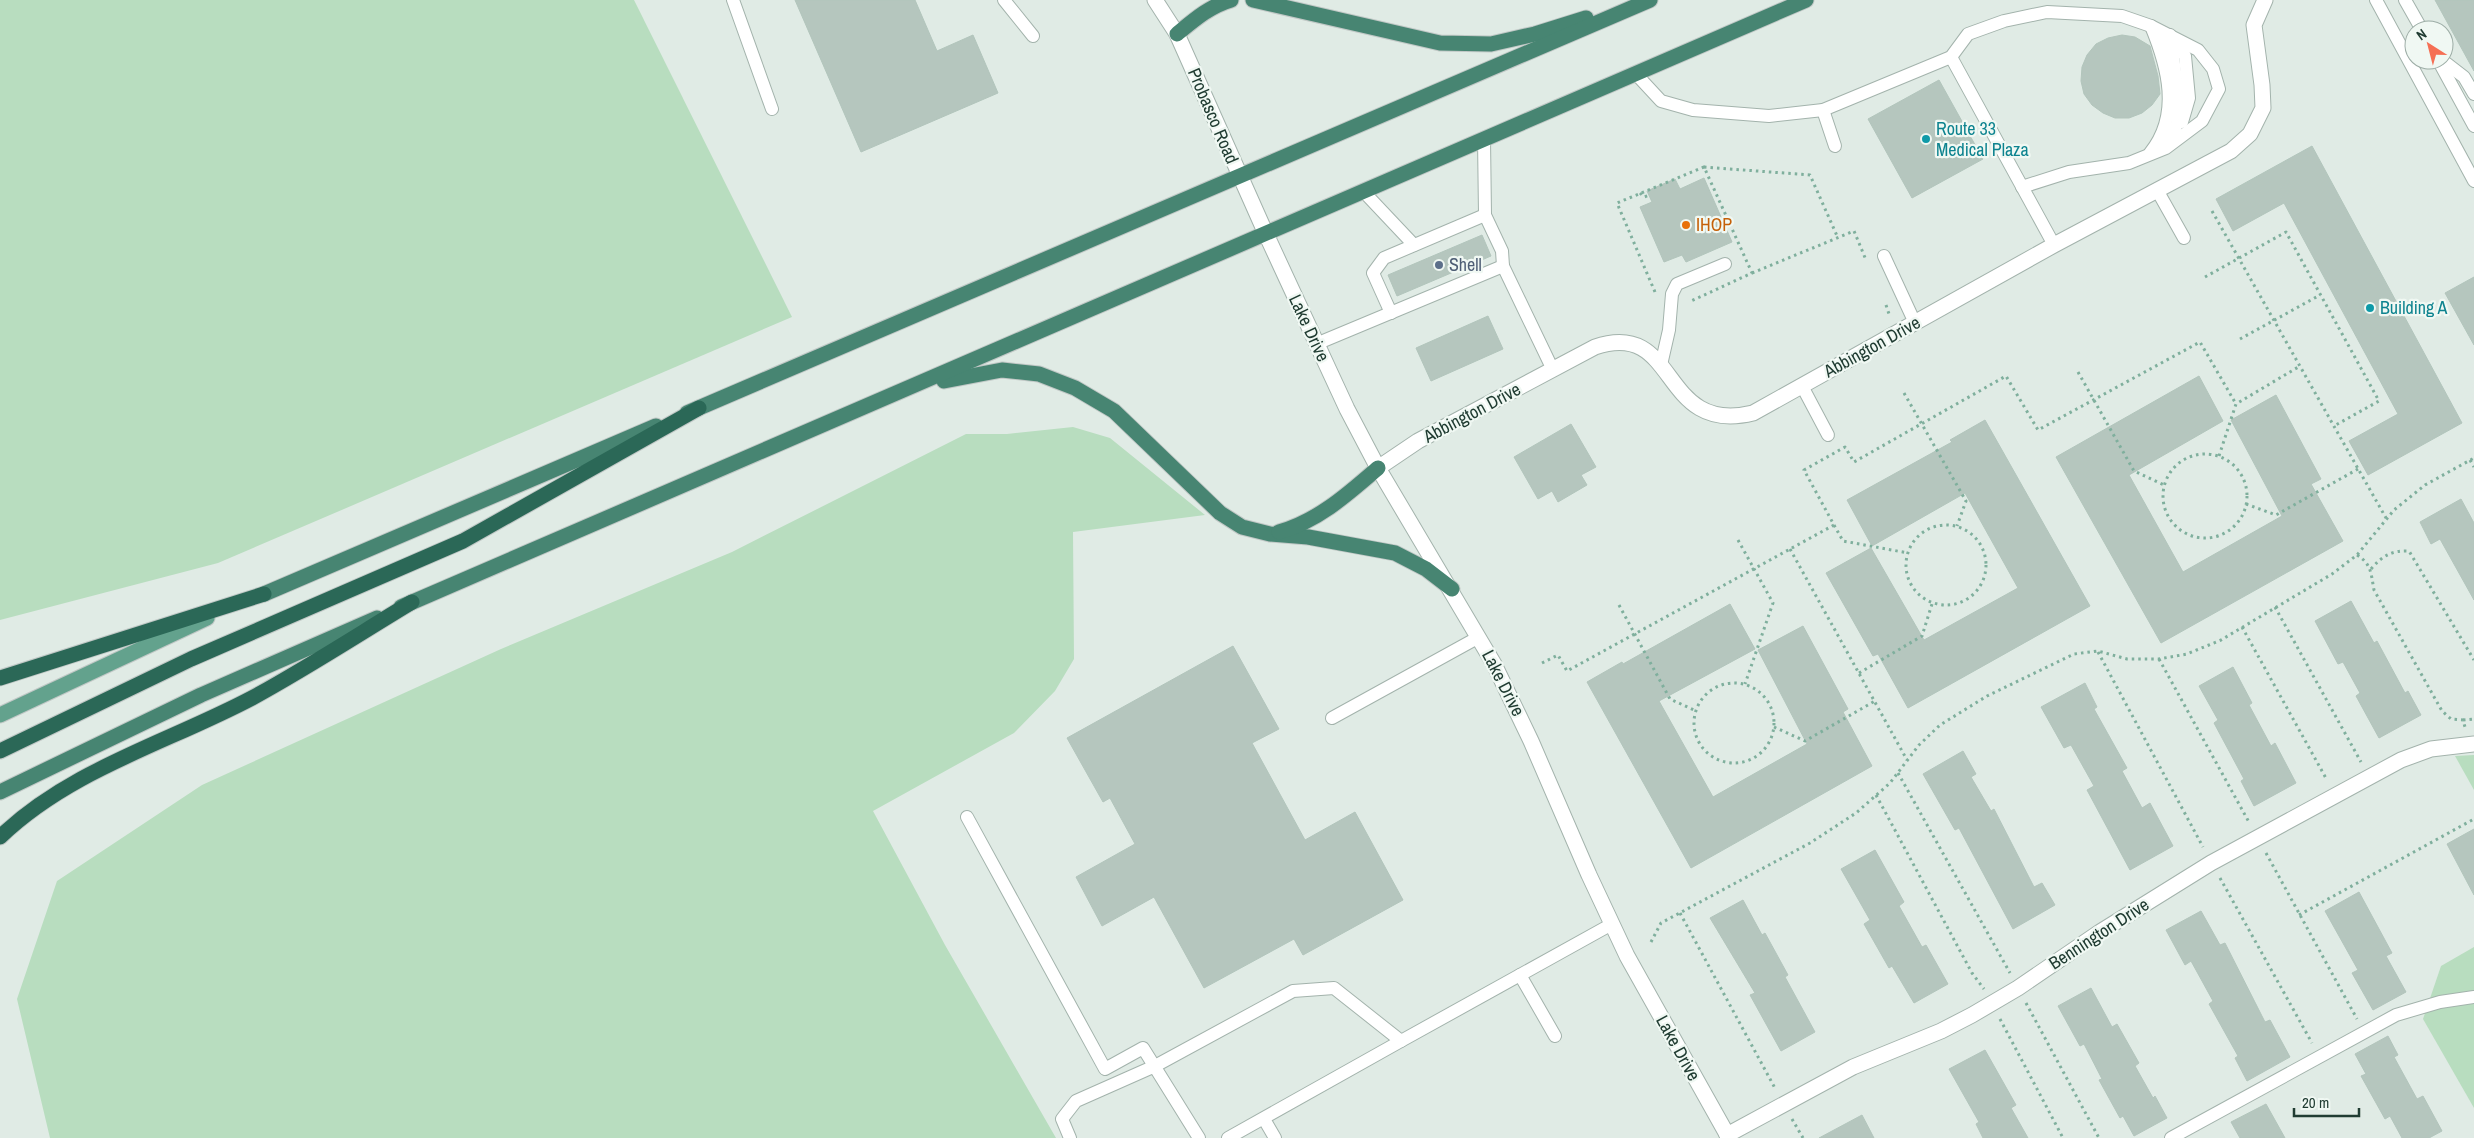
<svg xmlns="http://www.w3.org/2000/svg" width="2474" height="1138" font-family="'Archivo Narrow',sans-serif">
	<rect width="100%" height="100%" fill="#e0ebe5"/>
	<g fill="#b8ddbf">
		<path d="M0 0H634L792 317 218 563 0 620Z"/>
		<path d="M1073 427 1110 438 1205 515 1073 532 1074 659 1055 691 1014 733 873 811 945 945 1056 1138H50L17 999 57 881 202 785 501 649 732 552 966 434H1007Z"/>
		<path d="M2474 755V790L2455 756Z"/>
		<path d="M2474 947V1108L2423 1019 2441 966Z"/>
	</g>
	<g fill="#b5c6be" stroke="#b2c5bc">
		<path d="M795 0H915L937 51 973 35 998 93 861 152Z"/>
		<path d="M2435 0H2474V71Z"/>
		<path d="M2122 35 2135 37 2150 46 2158 76 2160 94 2152 105 2142 113 2129 118H2115L2103 113 2092 105 2084 94 2081 81 2082 67 2087 55 2096 44 2108 38Z"/>
		<path d="M1939 80 1983 159 1912 198 1868 119Z"/>
		<path d="M2312 146 2462 423 2368 475 2349 441 2398 414 2284 203 2233 231 2216 199Z"/>
		<path d="M1704 178 1732 242 1686 262 1682 255 1664 262 1640 207 1652 202 1647 191 1675 179 1680 189Z"/>
		<path d="M1482 235 1491 256 1397 296 1388 275Z"/>
		<path d="M2474 277V345L2445 293Z"/>
		<path d="M1488 316 1503 349 1431 381 1416 348Z"/>
		<path d="M2199 376 2223 421 2129 475 2183 572 2282 516 2231 420 2276 395 2321 479 2311 484 2343 541 2161 643 2056 457Z"/>
		<path d="M1985 420 2090 606 1908 708 1878 654 1873 656 1826 573 1871 548 1924 640 2018 588 1965 493 1872 546 1847 500 1952 442 1950 440Z"/>
		<path d="M1571 424 1596 467 1581 475 1587 485 1558 502 1552 491 1538 499 1514 457Z"/>
		<path d="M2461 499 2474 523V600L2440 539 2431 544 2420 522Z"/>
		<path d="M2351 601 2374 643 2377 641 2405 693 2408 691 2421 715 2379 738 2356 696 2360 693 2343 662 2338 664 2315 621Z"/>
		<path d="M1730 604 1755 649 1659 701 1713 797 1807 744 1758 650 1803 626 1848 709 1843 712 1872 766 1691 868 1587 682 1622 662 1623 664Z"/>
		<path d="M1233 646 1279 729 1252 743 1305 840 1355 812 1403 900 1303 955 1294 939 1204 988 1154 897 1102 926 1076 877 1135 844 1110 798 1103 802 1067 738Z"/>
		<path d="M2233 667 2252 703 2249 705 2271 746 2275 743 2296 783 2254 806 2241 781 2244 779 2214 723 2218 720 2199 686Z"/>
		<path d="M2085 683 2097 707 2094 709 2127 768 2122 771 2142 808 2150 803 2173 846 2130 870 2087 790 2094 786 2071 745 2064 748 2041 707Z"/>
		<path d="M1963 751 1976 774 1971 777 1991 811 1994 809 2034 887 2042 883 2055 905 2013 929 1959 828 1955 830 1923 774Z"/>
		<path d="M2474 829V895L2447 844Z"/>
		<path d="M1875 850 1904 902 1899 906 1922 947 1926 945 1948 984 1914 1003 1892 966 1889 968 1864 924 1870 920 1841 869Z"/>
		<path d="M2359 892 2392 953 2386 956 2406 992 2373 1010 2352 973 2358 970 2325 911Z"/>
		<path d="M1743 900 1762 935 1765 933 1788 975 1785 977 1815 1032 1781 1051 1750 995 1755 993 1710 918Z"/>
		<path d="M2201 911 2220 945 2225 943 2265 1022 2270 1020 2290 1057 2247 1081 2235 1058 2238 1056 2209 1004 2213 1001 2191 961 2185 965 2166 930Z"/>
		<path d="M2091 988 2112 1027 2117 1024 2139 1063 2135 1066 2153 1098 2155 1096 2167 1118 2134 1136 2123 1116 2120 1118 2099 1080 2102 1079 2084 1044 2080 1046 2058 1006Z"/>
		<path d="M2388 1036 2398 1055 2394 1057 2417 1099 2423 1096 2442 1131 2429 1138H2402L2390 1116 2385 1119 2361 1076 2366 1074 2355 1054Z"/>
		<path d="M1985 1050 2016 1105 2011 1108 2028 1138H1983L1976 1124 1979 1122 1949 1069Z"/>
		<path d="M2266 1104 2285 1138H2240L2231 1122Z"/>
		<path d="M1862 1115 1874 1138H1819Z"/>
	</g>
	<g fill="none" stroke-linecap="round" stroke-linejoin="round">
		<defs>
			<g id="service">
				<path d="M733 0 772 109"/>
				<path d="M1004 0 1033 36"/>
				<path d="M2376 0 2474 181"/>
				<path d="M2405 0 2422 30"/>
				<path d="M2170 35 2185 56 2189 98 2182 122"/>
				<path d="M2162 42 2173 57 2179 101 2177 124 2167 146"/>
				<path d="M1951 57 2054 245"/>
				<path d="M2438 60 2474 126"/>
				<path d="M2442 60 2464 77 2474 94"/>
				<path d="M1635 73 1661 101 1693 110 1769 116 1823 110 1951 57 1968 34 2004 21 2047 12 2122 16 2151 26 2198 50 2213 69 2219 89 2202 121 2166 148 2129 163 2069 172 2022 187"/>
				<path d="M1823 110 1835 146"/>
				<path d="M1484 139 1485 215 1502 251 1503 266 1553 370"/>
				<path d="M2150 153C2181 115 2168 67 2151 26"/>
				<path d="M2157 190 2184 238"/>
				<path d="M1363 191 1414 245"/>
				<path d="M1884 256 1915 323"/>
				<path d="M1391 313 1373 273 1384 258 1485 215"/>
				<path d="M1316 344 1503 266"/>
				<path d="M1661 365 1669 330 1672 294 1677 284 1725 264"/>
				<path d="M1802 386 1828 435"/>
				<path d="M1332 718 1479 637"/>
				<path d="M967 817 1105 1069 1143 1048 1199 1138"/>
				<path d="M1520 975 1555 1036"/>
				<path d="M1264 1119 1275 1138"/>
				<path d="M1070 1138 1062 1119 1076 1101 1155 1066 1293 991 1334 988 1401 1041 1612 924"/>
				<path d="M1228 1138 1401 1041"/>
				<path d="M2171 1138 2396 1015 2440 1002 2474 997"/>
			</g>
			<g id="minor">
				<path d="M1266 234 1347 409 1378 468 1494 664 1531 741 1589 875 1627 956 1729 1138"/>
				<path d="M1378 468 1418 441 1595 347C1680 318 1658 436 1753 413L2054 245 2231 151 2250 134 2263 108 2262 85 2254 25 2265 0"/>
				<path d="M1727 1135 1853 1067 1941 1031 1972 1015 2018 988 2100 932 2211 863 2401 760 2431 749 2474 744"/>
			</g>
			<path id="tertiary" d="M1155 0 1177 34 1266 234"/>
			<path id="primary" d="M0 715 207 618"/>
			<g id="trunk">
				<path d="M1253 0 1440 43 1491 44 1535 34 1586 18"/>
				<path d="M1177 34C1194 20 1210 6 1231 0"/>
				<path d="M944 381 1002 370 1039 374 1075 388 1114 411 1220 513 1242 527 1270 534 1308 537 1395 553 1426 569 1452 589"/>
				<path d="M687 413 1650 0"/>
				<path d="M1279 532C1318 521 1348 494 1378 468"/>
				<path d="M264 594 656 426"/>
				<path d="M401 607 1806 0"/>
				<path d="M0 792 201 695 377 618"/>
			</g>
			<g id="motorway">
				<path d="M0 678 264 594"/>
				<path d="M0 751 191 659 463 541 699 408"/>
				<path d="M0 837C71 769 167 743 252 698 307 668 359 634 412 602"/>
			</g>
		</defs>
		<use href="#service" stroke="#a3b3ac" stroke-width="14"/>
		<use href="#minor" stroke="#a3b3ac" stroke-width="17"/>
		<use href="#tertiary" stroke="#a3b3ac" stroke-width="17"/>
		<use href="#primary" stroke="#c1c8c6" stroke-width="17"/>
		<use href="#trunk" stroke="#c1c8c6" stroke-width="17"/>
		<use href="#motorway" stroke="#c1c8c6" stroke-width="17"/>
		<g stroke="#7faf9d" stroke-width="3" stroke-dasharray="2.5 4" stroke-linecap="butt">
			<path d="M1704 167 1810 175 1838 238"/>
			<path d="M1640 193 1644 197 1650 195"/>
			<path d="M2212 211 2386 518"/>
			<path d="M1752 273 1854 231 1866 260"/>
			<path d="M2205 277 2286 232 2379 401 2334 426"/>
			<path d="M1655 292 1617 203 1704 167 1752 273 1689 302"/>
			<path d="M1886 305 1889 314"/>
			<path d="M2240 339 2320 295"/>
			<path d="M2078 372 2134 471 2164 485"/>
			<path d="M1904 393 1966 501 1957 526"/>
			<circle cx="2205" cy="496" r="42"/>
			<path d="M2219 456 2236 404 2300 366"/>
			<path d="M2470 460 2474 467"/>
			<path d="M2246 504 2276 515 2358 469"/>
			<circle cx="1946" cy="565" r="40"/>
			<path d="M1834 525 1843 541 1908 553"/>
			<path d="M1738 540 1773 603 1745 684"/>
			<path d="M1790 549 1907 760"/>
			<path d="M2357 555C2372 564 2371 575 2374 590L2442 711 2451 719 2463 720 2465 727"/>
			<path d="M2371 569C2382 556 2392 550 2409 551L2474 660"/>
			<path d="M1619 605 1670 699 1696 711"/>
			<path d="M2275 607 2361 762"/>
			<path d="M2242 627 2327 780"/>
			<path d="M2098 652 2203 847"/>
			<path d="M2159 659 2250 824"/>
			<path d="M1542 663 1558 655 1567 671 1834 525 1804 470 1845 447 1854 462 2006 376 2038 430 2200 342 2236 404"/>
			<path d="M1859 673 1922 636 1932 604"/>
			<circle cx="1734" cy="723" r="40"/>
			<path d="M2463 720 2474 719"/>
			<path d="M1774 727 1805 741 1875 701"/>
			<path d="M1898 773 2010 973"/>
			<path d="M1876 795 1972 973 1984 989"/>
			<path d="M2266 853 2357 1019"/>
			<path d="M2220 878 2312 1043"/>
			<path d="M1680 913 1776 1090"/>
			<path d="M2299 915 2474 819"/>
			<path d="M1651 942 1661 923 1810 843 1856 813 1890 783 1919 745 1940 725 1987 696 2074 654 2098 651 2127 659H2159L2187 654 2221 640 2332 574 2357 555 2394 510 2425 485 2474 458"/>
			<path d="M2026 1003 2099 1138"/>
			<path d="M2000 1019 2063 1138"/>
			<path d="M1792 1119 1803 1138"/>
		</g>
		<use href="#service" stroke="#fff" stroke-width="12"/>
		<use href="#minor" stroke="#fff" stroke-width="15"/>
		<use href="#tertiary" stroke="#fff" stroke-width="15"/>
		<use href="#primary" stroke="#63a28d" stroke-width="15"/>
		<use href="#trunk" stroke="#478572" stroke-width="15"/>
		<use href="#motorway" stroke="#2b6857" stroke-width="15"/>
	</g>
	<g fill="#0f9aa8" stroke="#f0f8f3" stroke-width="2">
		<circle cx="1926" cy="139" r="5"/>
		<circle cx="2370" cy="308" r="5"/>
	</g>
	<circle fill="#e8710a" stroke="#f0f8f3" stroke-width="2" cx="1686" cy="225" r="5"/>
	<circle fill="#5c6f8a" stroke="#f0f8f3" stroke-width="2" cx="1439" cy="265" r="5"/>
	<g text-anchor="middle" stroke-width="4.5" stroke-linejoin="round" paint-order="stroke">
		<g font-size="18" fill="#203c32" stroke="#f0f8f3">
			<text transform="translate(1213 116) rotate(67)" y="6">Probasco Road</text>
			<text transform="translate(1309 328) rotate(65)" y="6">Lake Drive</text>
			<text transform="translate(1872 347) rotate(-29)" y="6">Abbington Drive</text>
			<text transform="translate(1472 413) rotate(-28)" y="6">Abbington Drive</text>
			<text transform="translate(1503 683) rotate(63)" y="6">Lake Drive</text>
			<text transform="translate(2099 934) rotate(-33)" y="6">Bennington Drive</text>
			<text transform="translate(1678 1048) rotate(61)" y="6">Lake Drive</text>
		</g>
		<g font-size="18" fill="#0d838f" stroke="#f0f8f3" text-anchor="start">
			<text x="1936" y="135">Route 33<tspan x="1936" dy="21">Medical Plaza</tspan></text>
			<text x="2380" y="314">Building A</text>
		</g>
		<g font-size="18" fill="#c56008" stroke="#f0f8f3" text-anchor="start">
			<text x="1696" y="231">IHOP</text>
		</g>
		<g font-size="18" fill="#4e5e75" stroke="#f0f8f3" text-anchor="start">
			<text x="1449" y="271">Shell</text>
		</g>
	</g>
	<g transform="translate(2429 45) rotate(324)"><circle r="24" fill="#f0f8f3" stroke="#9dada6"/>
	<path d="M0-4L9 19L0 12L-9 19Z" fill="#f56f54"/>
	<text y="-8" font-size="14" font-weight="bold" text-anchor="middle" fill="#203c32">N</text>
	</g>
	<path d="M2294 1108v8h65v-8" fill="none" stroke="#203c32" stroke-width="2.5"/>
	<text x="2302" y="1108" font-size="15" fill="#203c32" stroke="#f0f8f3" stroke-width="4" paint-order="stroke">20 m</text>
</svg>
